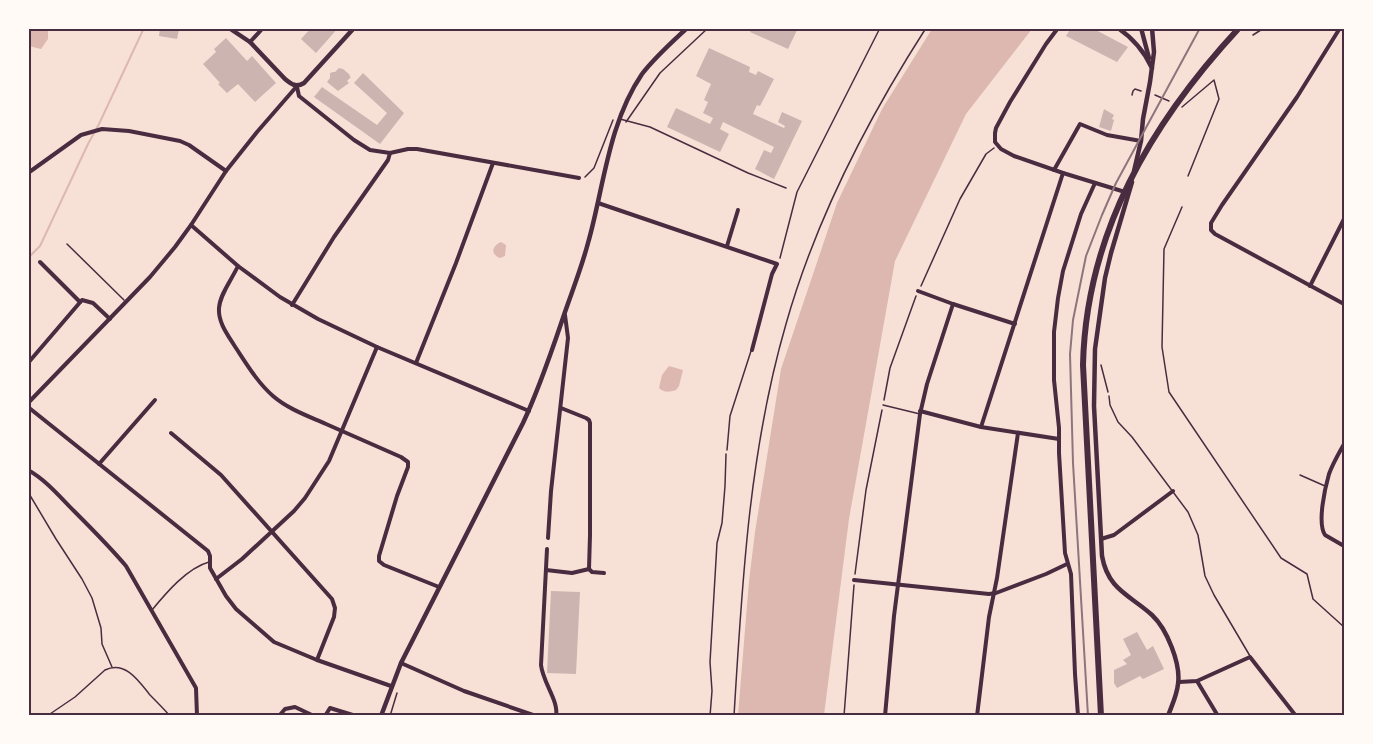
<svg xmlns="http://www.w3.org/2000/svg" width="1373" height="744" font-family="'Work Sans',sans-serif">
	<rect width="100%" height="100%" fill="#f7e1d7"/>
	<g fill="#dcb8b0">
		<path d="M28 29H48V39L41 49 29 46Z"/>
		<path d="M932 29H1032L966 114 895 261 849 519 824 715H738L749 581 755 532 781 369 837 203 882 109Z"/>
		<path d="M501 242 506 245 505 256 500 258C490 254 492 246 501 242Z"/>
		<path d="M669 366 683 370 679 386 676 390C669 392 664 393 659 388L662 375Z"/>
	</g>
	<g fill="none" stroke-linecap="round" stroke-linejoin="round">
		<path stroke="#dcb8b0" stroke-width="2" d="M28 258 40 246 88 144 99 124 144 28"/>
	</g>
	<g fill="#ccb4b1">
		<path d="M160 28H174L179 30 177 39 159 36Z"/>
		<path d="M311 28H338L316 53 301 39Z"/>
		<path d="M752 28H798L788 49 750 32Z"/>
		<path d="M1071 28H1092L1128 47 1117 62 1066 36Z"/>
		<path d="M226 38 247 61 252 56 276 83 255 102 238 84 227 93 218 84 220 83 203 64 216 52 214 49Z"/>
		<path d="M709 48 750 67 749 72 756 75 758 71 774 79 760 106 757 105 753 114 784 128 785 126 778 122 782 112 802 121 774 179 755 169 764 150 771 153 774 147 723 122 720 129 729 134 720 152 667 127 676 108 710 124 713 118 703 113 708 102 704 100 711 84 696 76Z"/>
		<path d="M339 68 343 69 350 75 349 76 351 77 347 81 349 83 338 91 327 82 330 78V73L333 72H335Z"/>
		<path d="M363 73 404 113 380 144 314 97 322 87 377 125 387 113 354 83Z"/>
		<path d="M1104 109 1114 115 1112 119 1114 120 1111 131 1099 127Z"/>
		<path d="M551 591 580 592 576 674 547 673Z"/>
		<path d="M1137 632 1147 650 1153 646 1164 669 1143 679 1140 676 1117 688 1114 683V670L1127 664 1123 660 1131 655 1123 639Z"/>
	</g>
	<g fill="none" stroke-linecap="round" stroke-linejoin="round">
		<g stroke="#4a2c40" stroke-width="1.5">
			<path d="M1253 35 1264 28"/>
			<path d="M1132 95 1133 91 1135 89 1141 91"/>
			<path d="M1155 95 1169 101"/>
			<path d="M1182 107 1214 80 1219 99 1188 176"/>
			<path d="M585 177 594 168 613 120"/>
			<path d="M1182 207 1164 249 1162 347 1169 392 1281 558 1307 574 1313 599 1344 627"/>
			<path d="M780 258 797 192 880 28"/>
			<path d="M921 286 960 199 986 154 994 148"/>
			<path d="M1101 365 1108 392"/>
			<path d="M884 400 890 368 916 296"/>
			<path d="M28 492 56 539 82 579 92 598 101 628 102 644 112 667"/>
			<path d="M855 574 866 490 882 410"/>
			<path d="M47 716 75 697 105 670C125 660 139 681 150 695 157 702 163 708 170 716"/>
			<path d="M390 716 397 693"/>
			<path d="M710 716 712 691 710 662 717 543 722 523 725 486 726 454"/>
			<path d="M734 716C742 584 749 451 786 324 816 218 867 120 926 28"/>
			<path d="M844 716 854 585"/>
		</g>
		<g stroke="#4a2c40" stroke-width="1.5">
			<path d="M620 119 650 127 748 173 786 188"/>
			<path d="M626 122 660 73 708 28"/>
			<path d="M67 244 124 300"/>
			<path d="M1109 396 1110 405 1118 422 1132 437 1188 512 1198 535 1205 576 1214 595 1250 656"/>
			<path d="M883 405 920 414"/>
			<path d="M727 450 730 416 751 351"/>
			<path d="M1300 475 1325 486"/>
			<path d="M152 610C166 593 187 568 209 562"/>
		</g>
		<g stroke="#4a2c40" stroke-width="4">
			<path d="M1058 28 1046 44 1010 102 996 128 995 133V142L1001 149 1014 156 1063 173 1125 192"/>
			<path d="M1340 28 1297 97 1222 205 1211 223V230L1215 234 1344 304"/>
			<path d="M250 42 263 28"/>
			<path d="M297 87 299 96 354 140 370 150 390 153 408 149H417L579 178"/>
			<path d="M1054 170 1080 124 1107 135 1141 141"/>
			<path d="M28 173 81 135 102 129 129 131 180 141 189 145 226 171"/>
			<path d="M598 203 777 264 772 274 752 350"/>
			<path d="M191 225 238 266 280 297 318 319 377 347 529 411"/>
			<path d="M727 246 738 210"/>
			<path d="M40 262 80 302"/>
			<path d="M238 266C232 279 220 294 219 308 218 322 227 334 234 345 246 363 257 382 273 396 288 409 308 416 326 424 351 435 376 446 401 457L408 462V467L397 496 379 556V561L384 565 439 587"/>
			<path d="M1310 286 1344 219"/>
			<path d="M918 291 953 304 1015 324"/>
			<path d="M292 305 334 237 388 160 390 153"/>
			<path d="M28 363 82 300 93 303 110 319"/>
			<path d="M416 363 456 263 493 163"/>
			<path d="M28 403 150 277 175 247 191 225 226 171 257 132 297 86"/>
			<path d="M28 407 208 551 210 556V568L226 596 236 609 274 642 317 660 391 686"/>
			<path d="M561 408 586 418 589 420 590 423V535L589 569"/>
			<path d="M920 411 981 427 1059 439"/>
			<path d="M981 427 1063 173"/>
			<path d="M171 433 221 475 332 599 335 608 334 617 317 660"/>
			<path d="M1344 444C1339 453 1333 463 1329 474 1325 488 1317 523 1325 535L1344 546"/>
			<path d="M99 464 155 400"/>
			<path d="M28 470C46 480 60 497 74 511 92 529 110 547 126 566L196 688 197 716"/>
			<path d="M548 538 551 491 568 338 565 315"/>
			<path d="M1101 539 1114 535 1173 491"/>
			<path d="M547 549 541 665C543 683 559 701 556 716"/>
			<path d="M546 570 572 573 589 569 592 572 604 573"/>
			<path d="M216 579 242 559 294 511 305 498 329 461 377 347"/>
			<path d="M854 580 989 594 996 593 1046 574 1067 564"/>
			<path d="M401 663 464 691 536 716"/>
			<path d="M1197 681 1218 716"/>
			<path d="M1179 682 1197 681 1250 657 1296 716"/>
			<path d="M279 716 285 709 295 707 314 716"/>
			<path d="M325 716 330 708 356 716"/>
			<path d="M885 716 894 616 920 414 927 384 953 304"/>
			<path d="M977 716 989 617 997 578 1018 433"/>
			<path d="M1078 716 1075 674 1071 574 1065 553 1059 453V428L1054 380V332L1058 298 1063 271 1081 214 1095 183"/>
		</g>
		<g stroke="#4a2c40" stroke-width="4.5">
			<path d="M229 28 250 42 285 79C291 84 296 88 304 83L354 28"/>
			<path d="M1118 28C1134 39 1144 51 1152 68"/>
			<path d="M1141 28 1149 58"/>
			<path d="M1134 171 1141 141 1143 119 1150 82 1154 52 1152 28"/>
			<path d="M1132 182 1111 253 1105 278 1095 349 1094 406 1102 556C1108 590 1130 595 1152 615 1167 629 1181 664 1178 684 1177 695 1172 705 1168 716"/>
			<path d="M381 716 401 663 523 423C540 387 552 350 565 312 573 289 582 266 588 243 604 187 608 124 642 74 655 57 671 43 687 28"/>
		</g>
		<path stroke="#4a2c40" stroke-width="6" d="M1101 716 1083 365C1086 233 1151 123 1239 28"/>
		<path stroke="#8f747c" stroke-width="2" d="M1088 716 1073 463 1070 354 1073 320 1086 256 1102 215 1116 183 1200 28"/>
	</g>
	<rect width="1373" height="744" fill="none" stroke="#fffaf5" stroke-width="60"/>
	<rect x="30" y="30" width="1313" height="684" fill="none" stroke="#4a2c40" stroke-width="2"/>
</svg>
